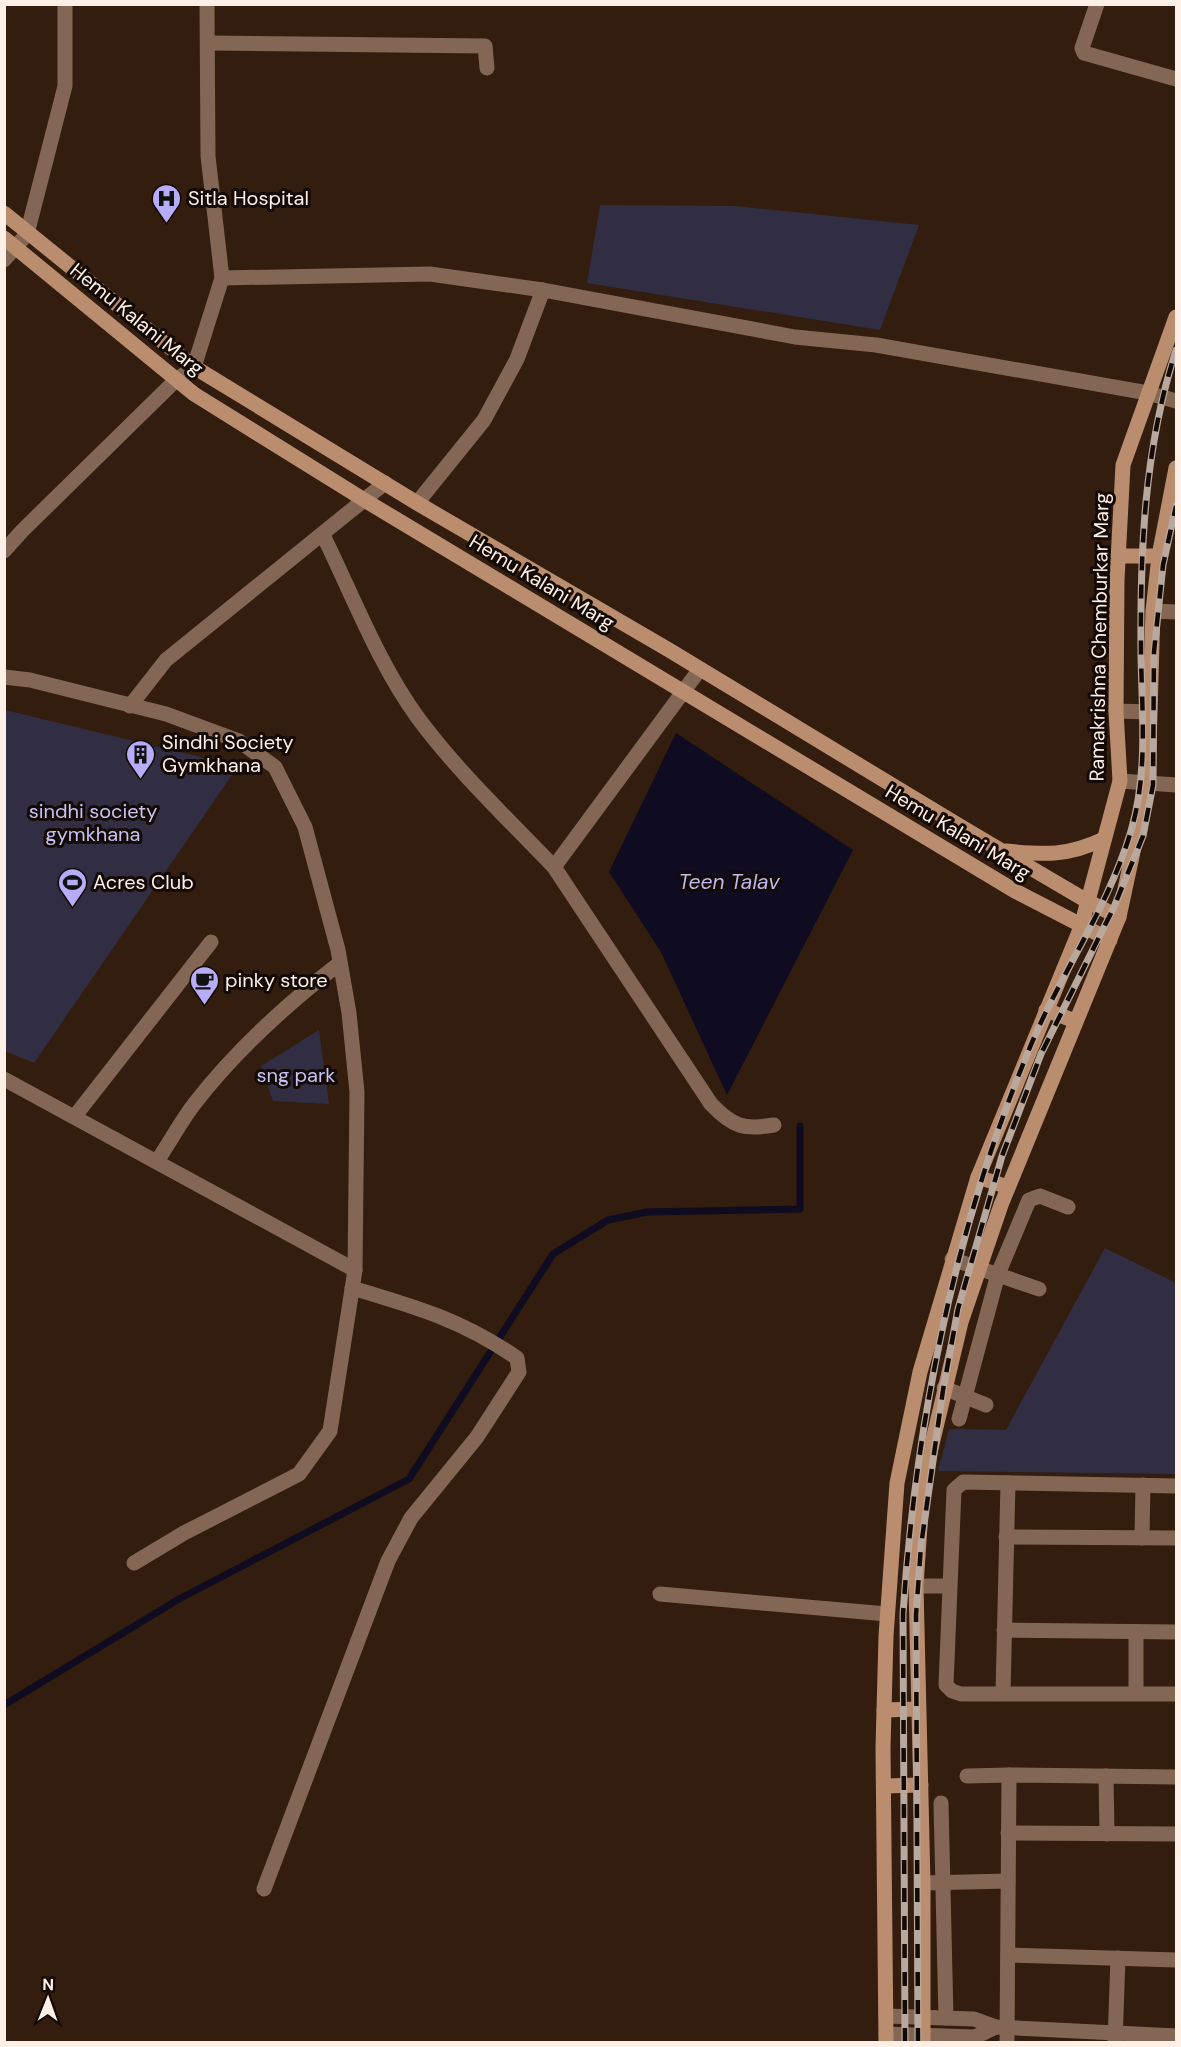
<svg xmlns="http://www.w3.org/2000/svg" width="1181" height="2047" font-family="'DM Sans',sans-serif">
	<rect width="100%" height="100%" fill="#321d0e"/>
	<g fill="#312e44">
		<path d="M600 205 736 206 919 225 880 330 587 283Z"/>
		<path d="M5 710 238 766 34 1063 5 1051Z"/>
		<path d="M319 1030 329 1104 273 1101 261 1066Z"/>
		<path d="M1105 1248 1176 1283V1474L938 1471 949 1429 1006 1430Z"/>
	</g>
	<path fill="#0f0b21" d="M676 733 853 850 727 1095 661 952 609 872Z"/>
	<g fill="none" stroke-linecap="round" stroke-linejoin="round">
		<path stroke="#0f0b21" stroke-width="7" d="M4 1705 179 1599 409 1479 553 1254 608 1220 647 1212 800 1209V1126"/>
		<g stroke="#836754" stroke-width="15">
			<path d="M1097 4 1082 48 1084 53 1176 79"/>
			<path d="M208 43 485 46 487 68"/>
			<path d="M4 260 27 234 65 86V4"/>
			<path d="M222 278 430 274 543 290 795 337 876 345 1148 393 1176 401"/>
			<path d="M417 503 484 420 517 359 543 290"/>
			<path d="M323 535C353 596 378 663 418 718 458 772 508 819 554 867"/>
			<path d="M4 551 23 530 176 380 194 367 222 278 208 156 207 4"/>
			<path d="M1153 611 1176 612"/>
			<path d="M700 669 554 867 711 1104C733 1127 744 1130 774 1125"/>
			<path d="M4 677 30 680 166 714 239 741 275 767 305 827 338 950 349 1013 357 1092 355 1270 330 1431 299 1474 184 1533 134 1563"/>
			<path d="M130 706 166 660 385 483"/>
			<path d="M1116 711 1149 712"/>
			<path d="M1120 781 1176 785"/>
			<path d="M4 1079 355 1270"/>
			<path d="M75 1116 211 942"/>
			<path d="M157 1161C170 1142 181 1121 195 1103 236 1050 287 1004 340 963"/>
			<path d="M952 1259 1039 1289"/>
			<path d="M944 1388 986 1405"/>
			<path d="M959 1419 998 1274 1029 1200 1040 1196 1068 1207"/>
			<path d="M1176 1486 963 1482 954 1490 946 1685 952 1691 961 1694H1176"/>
			<path d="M1006 1537 1176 1538"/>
			<path d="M1142 1538 1143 1485"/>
			<path d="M916 1586H949"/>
			<path d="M660 1594 887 1614"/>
			<path d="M1004 1630 1176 1632"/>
			<path d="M1003 1693 1008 1483"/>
			<path d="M1136 1693V1632"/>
			<path d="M967 1776 1009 1775"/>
			<path d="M1106 1776 1107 1834"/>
			<path d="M941 1803 946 2018"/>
			<path d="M1008 1833 1176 1834"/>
			<path d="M923 1883 1008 1881"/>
			<path d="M264 1889 388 1561 411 1518 477 1437 519 1372 517 1358C462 1320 416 1307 352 1288"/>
			<path d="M1008 1955 1176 1960"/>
			<path d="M886 2016 974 2019 996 2027 1176 2036"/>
			<path d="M886 2034 975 2037 996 2027"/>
			<path d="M1007 2042 1009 1775 1176 1777"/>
			<path d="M1115 2042 1118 1958"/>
		</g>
		<g stroke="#bb8d6f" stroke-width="15">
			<path d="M4 213 194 367 417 503 669 650 958 825 1087 901 1119 917"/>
			<path d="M4 238 194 394 366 501 1015 891 1110 940"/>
			<path d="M1118 556H1159"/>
			<path d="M1006 851C1045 855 1068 856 1104 839"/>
			<path d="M1046 1010 1075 1021"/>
			<path d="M978 1177 1008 1187"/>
			<path d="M884 1710 918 1709"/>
			<path d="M884 1786 921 1785"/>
			<path d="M886 2042 883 1748 886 1636 897 1483 920 1372 978 1177 1081 927 1120 781 1116 711 1117 580 1123 465 1176 317"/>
			<path d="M923 2042V1883L916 1586 923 1482 961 1322 1001 1205 1119 917 1148 782 1153 611 1159 556 1176 468"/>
		</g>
		<defs>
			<g id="rail">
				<path d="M905 2042 903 1614C916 1421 954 1231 1028 1052 1058 977 1108 909 1131 831 1148 773 1142 714 1141 655 1140 550 1144 450 1176 350"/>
				<path d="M918 2042 916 1615 921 1546 943 1390 958 1309 1002 1156 1041 1054 1114 907 1143 836 1153 785 1154 652 1163 565 1176 506"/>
			</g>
		</defs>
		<use href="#rail" stroke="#b9a89d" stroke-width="7"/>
		<use href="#rail" stroke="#130905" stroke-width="4.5" stroke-dasharray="14" stroke-linecap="butt"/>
	</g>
	<defs>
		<symbol id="hospital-pin" viewBox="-11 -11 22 30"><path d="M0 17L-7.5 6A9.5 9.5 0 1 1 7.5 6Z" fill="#b6acf8" stroke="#130905"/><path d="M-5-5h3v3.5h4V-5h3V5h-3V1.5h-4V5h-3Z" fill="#111"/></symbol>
		<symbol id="building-pin" viewBox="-11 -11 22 30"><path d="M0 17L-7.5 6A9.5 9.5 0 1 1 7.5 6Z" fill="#b6acf8" stroke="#130905"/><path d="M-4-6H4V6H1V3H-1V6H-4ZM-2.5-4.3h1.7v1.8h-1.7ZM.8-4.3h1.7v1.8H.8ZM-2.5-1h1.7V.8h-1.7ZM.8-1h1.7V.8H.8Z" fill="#111"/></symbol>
		<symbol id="stadium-pin" viewBox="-11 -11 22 30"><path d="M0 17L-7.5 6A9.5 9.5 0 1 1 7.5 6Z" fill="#b6acf8" stroke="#130905"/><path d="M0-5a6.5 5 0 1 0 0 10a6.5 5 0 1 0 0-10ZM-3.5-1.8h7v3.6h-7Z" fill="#111"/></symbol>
		<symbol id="cafe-pin" viewBox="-11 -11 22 30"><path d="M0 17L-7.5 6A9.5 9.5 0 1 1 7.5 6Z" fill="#b6acf8" stroke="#130905"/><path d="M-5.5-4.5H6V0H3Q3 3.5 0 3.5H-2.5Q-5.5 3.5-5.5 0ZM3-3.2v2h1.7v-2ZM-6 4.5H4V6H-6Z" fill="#111"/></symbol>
	</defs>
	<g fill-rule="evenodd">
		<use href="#hospital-pin" x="150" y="182" width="33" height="45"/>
		<use href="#building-pin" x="124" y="738" width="33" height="45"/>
		<use href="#stadium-pin" x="56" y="866" width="33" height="45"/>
		<use href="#cafe-pin" x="188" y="964" width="33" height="45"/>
	</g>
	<g text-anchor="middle" stroke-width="6" stroke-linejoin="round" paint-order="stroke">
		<g font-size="20" fill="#fff0e7" stroke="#130905" text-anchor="start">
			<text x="188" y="205">Sitla Hospital</text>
			<text x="162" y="749">Sindhi Society<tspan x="162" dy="23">Gymkhana</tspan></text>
			<text x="93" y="889">Acres Club</text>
			<text x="225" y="987">pinky store</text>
		</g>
		<g font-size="20" fill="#fff0e7" stroke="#130905">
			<text transform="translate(137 319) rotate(39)" y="7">Hemu Kalani Marg</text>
			<text transform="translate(542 582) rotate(31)" y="7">Hemu Kalani Marg</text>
			<text transform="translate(1099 637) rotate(-89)" y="7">Ramakrishna Chemburkar Marg</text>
			<text transform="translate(958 832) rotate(31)" y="7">Hemu Kalani Marg</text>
		</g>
		<g font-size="20" fill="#c8c2f6" stroke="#130905">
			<text x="93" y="818">sindhi society<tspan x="93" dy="23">gymkhana</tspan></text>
			<text x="296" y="1082">sng park</text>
		</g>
		<g font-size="21" font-style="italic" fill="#bfb9ed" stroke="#130905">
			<text x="729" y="889">Teen Talav</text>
		</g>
	</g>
	<rect width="1181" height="2047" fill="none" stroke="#fff0e7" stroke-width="12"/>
	<g transform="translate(48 1999) rotate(1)" stroke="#130905" stroke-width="4.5" paint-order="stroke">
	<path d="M0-4.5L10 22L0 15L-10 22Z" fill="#fff0e7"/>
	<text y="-9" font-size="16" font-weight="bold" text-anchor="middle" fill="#fff0e7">N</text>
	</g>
</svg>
